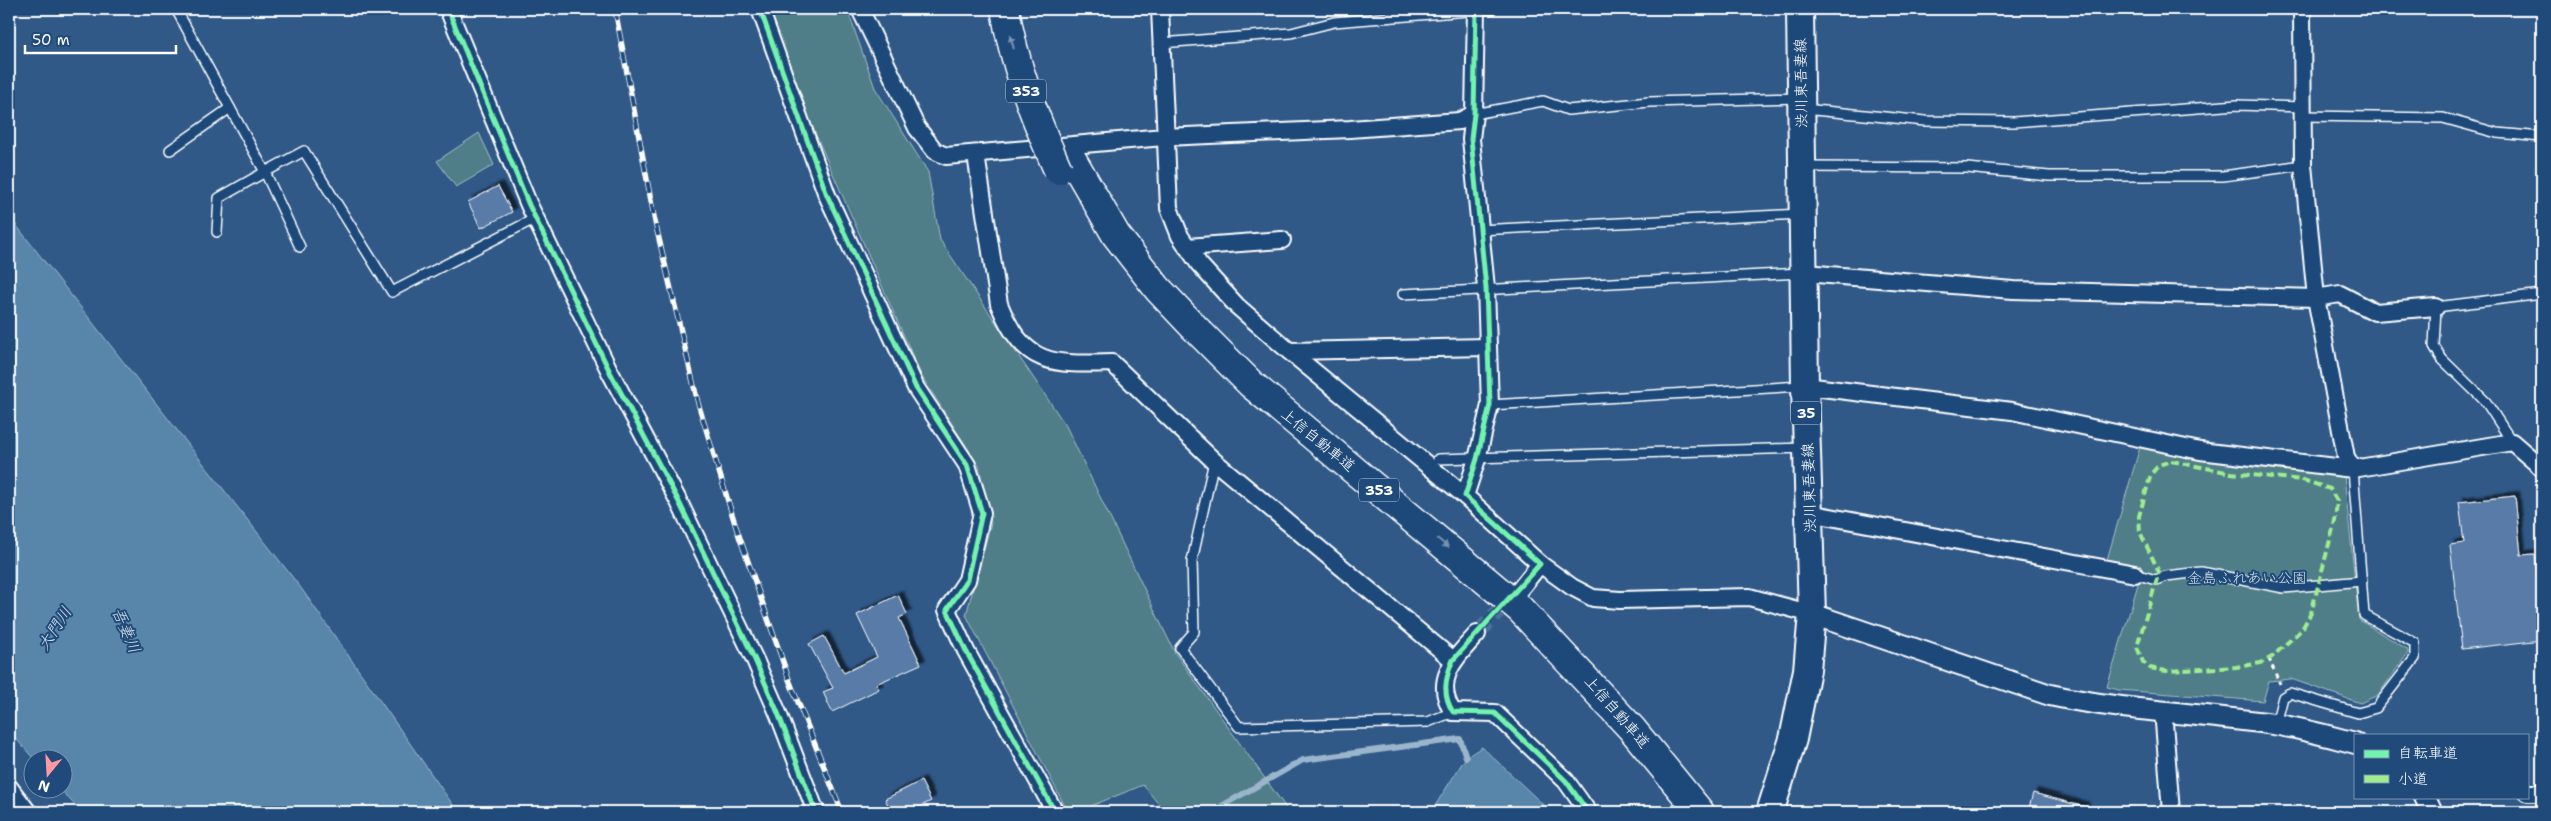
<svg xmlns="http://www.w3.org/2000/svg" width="2551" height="821" font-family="'Shantell Sans','Klee One',sans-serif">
	<defs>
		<filter id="shadow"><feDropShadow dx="4.5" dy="-4.5" stdDeviation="1" flood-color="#0009"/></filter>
	</defs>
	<rect width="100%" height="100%" fill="#305988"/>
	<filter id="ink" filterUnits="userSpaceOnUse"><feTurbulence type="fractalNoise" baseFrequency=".02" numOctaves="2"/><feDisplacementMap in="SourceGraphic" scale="10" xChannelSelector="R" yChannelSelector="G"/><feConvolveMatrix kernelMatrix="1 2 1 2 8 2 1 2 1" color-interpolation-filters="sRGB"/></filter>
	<g filter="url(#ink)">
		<g fill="#4f7e88" stroke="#a7bec4">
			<path d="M769 9H847L875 88 928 172 940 240 1066 426 1175 653 1289 812H1165L1143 785 1076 812H1068L966 615 991 523 979 466 922 377 798 94Z"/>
			<path d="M479 133 494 165 456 187 437 161Z"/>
			<path d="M2140 447 2344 475 2359 620 2407 649 2408 653 2378 695 2360 703 2291 679 2269 681 2263 701 2119 690 2107 687 2142 571 2106 563Z"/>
		</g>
		<g fill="#5886aa" stroke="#9bb6cc">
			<path d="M9 216 301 588 458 812H81L60 789 62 788V758H33L9 731Z"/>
			<path d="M1482 747 1551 812H1552H1431L1466 757Z"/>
		</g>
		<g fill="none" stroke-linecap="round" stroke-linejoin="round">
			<path stroke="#9bb6cc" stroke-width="6" d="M1211 812 1303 760 1460 739 1466 757"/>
		</g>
		<g fill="#587ba7" stroke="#fff" filter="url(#shadow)">
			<path d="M498 186 512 212 481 228 468 202Z"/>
			<path d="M2515 496 2521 555 2535 554 2538 585 2542 584V640L2462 649 2450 545 2464 543 2459 502Z"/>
			<path d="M898 595 907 614 899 618 921 664 876 684 879 689 832 712 823 692 833 688 809 644 824 636 844 673 877 657 857 615Z"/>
			<path d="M921 781 931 801 909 812H892L885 799Z"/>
			<path d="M2033 793 2085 807 2084 812H2028Z"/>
		</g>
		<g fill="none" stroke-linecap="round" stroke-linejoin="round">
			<path stroke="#4f729a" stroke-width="16" stroke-dasharray="16 8" stroke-linecap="butt" d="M1477 634 1515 594"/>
			<defs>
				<g id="service">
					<path d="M176 9 265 172 304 151 392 292 536 218"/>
					<path d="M1161 43 1291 33 1334 22 1492 9"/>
					<path d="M1804 109 1925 121 2014 122 2237 105 2303 107"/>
					<path d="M1474 114 1543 101 1568 110 1649 102 1799 98"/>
					<path d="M2303 116 2443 118 2497 133 2542 137"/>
					<path d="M170 150 230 108"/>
					<path d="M1804 167 1967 168 2049 176H2223L2303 165"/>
					<path d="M1479 230 1801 214"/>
					<path d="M217 232 219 198 265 172 300 247"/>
					<path d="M1403 294 1802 273"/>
					<path d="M1490 405 1802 386"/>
					<path d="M2512 442 2486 402 2442 359 2434 346 2436 307 2542 294"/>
					<path d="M1438 459 1805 448"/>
					<path d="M1214 461 1192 561 1194 632 1180 648 1239 727 1428 722 1453 712"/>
					<path d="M2135 574 2156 580 2166 576 2201 572 2284 588 2362 581"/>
					<path d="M2276 724 2283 697 2290 693 2358 713 2376 708 2415 658V643L2364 615 2353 469"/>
				</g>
				<g id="minor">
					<path d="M448 9 529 205 610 372 679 502 755 660 778 713 816 812"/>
					<path d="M760 9 827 195 916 388 967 465 982 513 967 580 947 610 966 651 1055 812"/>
					<path d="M860 9 917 128 935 151 946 156 1164 137 1350 129 1460 121 1474 114"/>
					<path d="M1160 9 1169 208 1180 236 1199 264 1237 306 1289 351 1465 496"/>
					<path d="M1476 9 1474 114 1471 139 1486 288 1490 405 1477 459 1465 496 1540 564 1516 594"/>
					<path d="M2302 9 2303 165 2316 298 2346 457 2353 469 2512 442 2542 468"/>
					<path d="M976 155 999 304C1024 366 1052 365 1112 363L1214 461 1453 660"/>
					<path d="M1187 247 1282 240"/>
					<path d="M1805 273 2013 290 2316 298 2340 294 2375 312 2436 307"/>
					<path d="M1289 351 1488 347"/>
					<path d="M1805 386 2012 411 2200 451 2353 469"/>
					<path d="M1809 513 2135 574"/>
					<path d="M1540 564 1572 587 1593 598 1620 600 1749 597 1812 614"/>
					<path d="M1477 634C1456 657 1432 680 1453 712L1495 713 1566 781 1588 812"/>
					<path d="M2163 710 2171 812"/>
					<path d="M9 787 28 812"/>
					<path d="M2527 793H2542"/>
				</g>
				<g id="tertiary">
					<path d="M1812 614 2050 695C2123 711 2199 713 2273 724 2300 728 2328 736 2355 743"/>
					<path d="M2425 797 2432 812"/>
				</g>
				<path id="primary" d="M1770 812 1793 739 1807 670 1812 614 1805 386 1800 9"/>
				<path id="trunk" d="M1072 159 1116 235 1158 289 1195 328 1251 384 1520 609 1632 729 1700 812"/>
			</defs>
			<use href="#service" stroke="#fff" stroke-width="12"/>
			<use href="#minor" stroke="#fff" stroke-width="20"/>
			<use href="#tertiary" stroke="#fff" stroke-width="24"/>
			<use href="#primary" stroke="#fff" stroke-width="30"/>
			<use href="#trunk" stroke="#fff" stroke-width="31"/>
			<path stroke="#fff" stroke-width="3" stroke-dasharray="4 4" stroke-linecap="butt" d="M2269 659 2280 684"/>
			<use href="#service" stroke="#1f4a7a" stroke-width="9"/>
			<use href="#minor" stroke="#1f4a7a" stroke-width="16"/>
			<use href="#tertiary" stroke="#1f4a7a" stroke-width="20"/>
			<use href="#primary" stroke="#1f4a7a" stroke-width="26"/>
			<use href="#trunk" stroke="#1f4a7a" stroke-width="28"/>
			<defs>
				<path id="rail" d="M615 9 655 222 698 403 736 527 790 682 842 812"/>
			</defs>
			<use href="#rail" stroke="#fff" stroke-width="5.5"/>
			<use href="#rail" stroke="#1f4a7a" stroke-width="4" stroke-dasharray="11" stroke-linecap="butt"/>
			<defs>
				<path id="trunk-bridge" d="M1005 9C1014 65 1035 118 1058 170"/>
			</defs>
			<use href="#trunk-bridge" stroke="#fff" stroke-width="31" stroke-linecap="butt"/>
			<use href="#trunk-bridge" stroke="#1f4a7a" stroke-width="28"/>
			<path stroke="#9fed91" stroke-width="4" stroke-dasharray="8 4" stroke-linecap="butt" d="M2171 461 2231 473 2303 480 2330 489 2337 501 2335 521 2311 613 2302 629 2272 657 2261 663 2236 667 2166 671 2150 668 2143 662 2137 647 2159 572 2140 532 2139 516 2151 474 2159 465Z"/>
			<defs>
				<g id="cycleway">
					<path d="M448 9 529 205 610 372 679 502 755 660 778 713 816 812"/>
					<path d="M760 9 827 195 916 388 967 465 982 513 967 580 947 610 966 651 1055 812"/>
					<path d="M1476 9 1474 114 1471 139 1486 288 1490 405 1477 459 1465 496 1540 564 1453 660C1445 678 1442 695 1453 712L1495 713 1566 781 1588 812"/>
				</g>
			</defs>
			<use href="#cycleway" stroke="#1f4a7a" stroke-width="8"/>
			<use href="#cycleway" stroke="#73f3ae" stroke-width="5"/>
		</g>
		<defs><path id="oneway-solid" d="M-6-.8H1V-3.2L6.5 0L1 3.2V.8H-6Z" transform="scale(1.25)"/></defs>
		<g fill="#7992af">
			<use href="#oneway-solid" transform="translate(1012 42) rotate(-105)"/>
			<use href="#oneway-solid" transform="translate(1443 543) rotate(40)"/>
		</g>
	</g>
	<g text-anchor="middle" stroke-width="4" stroke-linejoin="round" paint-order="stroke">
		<g fill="#1f4a7a" stroke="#bcc9d7" stroke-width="1">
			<rect x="1006" y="79.5" width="40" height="23" rx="4"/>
			<rect x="1791" y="401.5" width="30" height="23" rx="4"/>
			<rect x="1359" y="478.5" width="40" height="23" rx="4"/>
		</g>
		<g font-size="14" font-weight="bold" fill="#fff">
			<text x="1026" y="96">353</text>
			<text x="1806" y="418">35</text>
			<text x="1379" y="495">353</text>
		</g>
		<g font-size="15" fill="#fff" stroke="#1f4a7a">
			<text transform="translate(1801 83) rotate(-91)" y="5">渋川東吾妻線</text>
			<text transform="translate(1318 440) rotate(39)" y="5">上信自動車道</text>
			<text transform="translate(1809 488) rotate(-92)" y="5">渋川東吾妻線</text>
			<text transform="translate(1617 712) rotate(49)" y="5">上信自動車道</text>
		</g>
		<g font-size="15" fill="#d3dfe1" stroke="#1f4a7a">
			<text x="2247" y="583">金島ふれあい公園</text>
		</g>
		<g font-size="16" font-style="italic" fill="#d5e1ea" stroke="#1f4a7a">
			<text transform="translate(54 628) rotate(-57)" y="6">大門川</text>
			<text transform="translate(127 630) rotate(67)" y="6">吾妻川</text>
		</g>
	</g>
	<rect width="2551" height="821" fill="none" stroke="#1f4a7a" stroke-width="30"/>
	<rect x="15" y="15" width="2521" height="791" fill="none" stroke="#fff" stroke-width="2" filter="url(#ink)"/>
	<rect x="2354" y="734" width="175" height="65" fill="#1f4a7a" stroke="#7992af"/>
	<rect x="2364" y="750" width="25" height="8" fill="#73f3ae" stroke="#7992af"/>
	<text x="2398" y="758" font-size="15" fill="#ffffff">自転車道</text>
	<rect x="2364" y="775" width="25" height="8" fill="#9fed91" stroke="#7992af"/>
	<text x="2398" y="784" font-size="15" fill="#ffffff">小道</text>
	<g transform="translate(48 774) rotate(198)"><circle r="24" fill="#1f4a7a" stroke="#7992af"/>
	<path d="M0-4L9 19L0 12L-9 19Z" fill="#ff9aa2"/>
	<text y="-8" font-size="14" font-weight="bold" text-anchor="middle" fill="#ffffff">N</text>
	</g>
	<path d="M25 45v8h151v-8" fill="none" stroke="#ffffff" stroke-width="2.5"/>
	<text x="32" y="45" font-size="15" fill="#ffffff" stroke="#1f4a7a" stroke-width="4" paint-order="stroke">50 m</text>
</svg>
